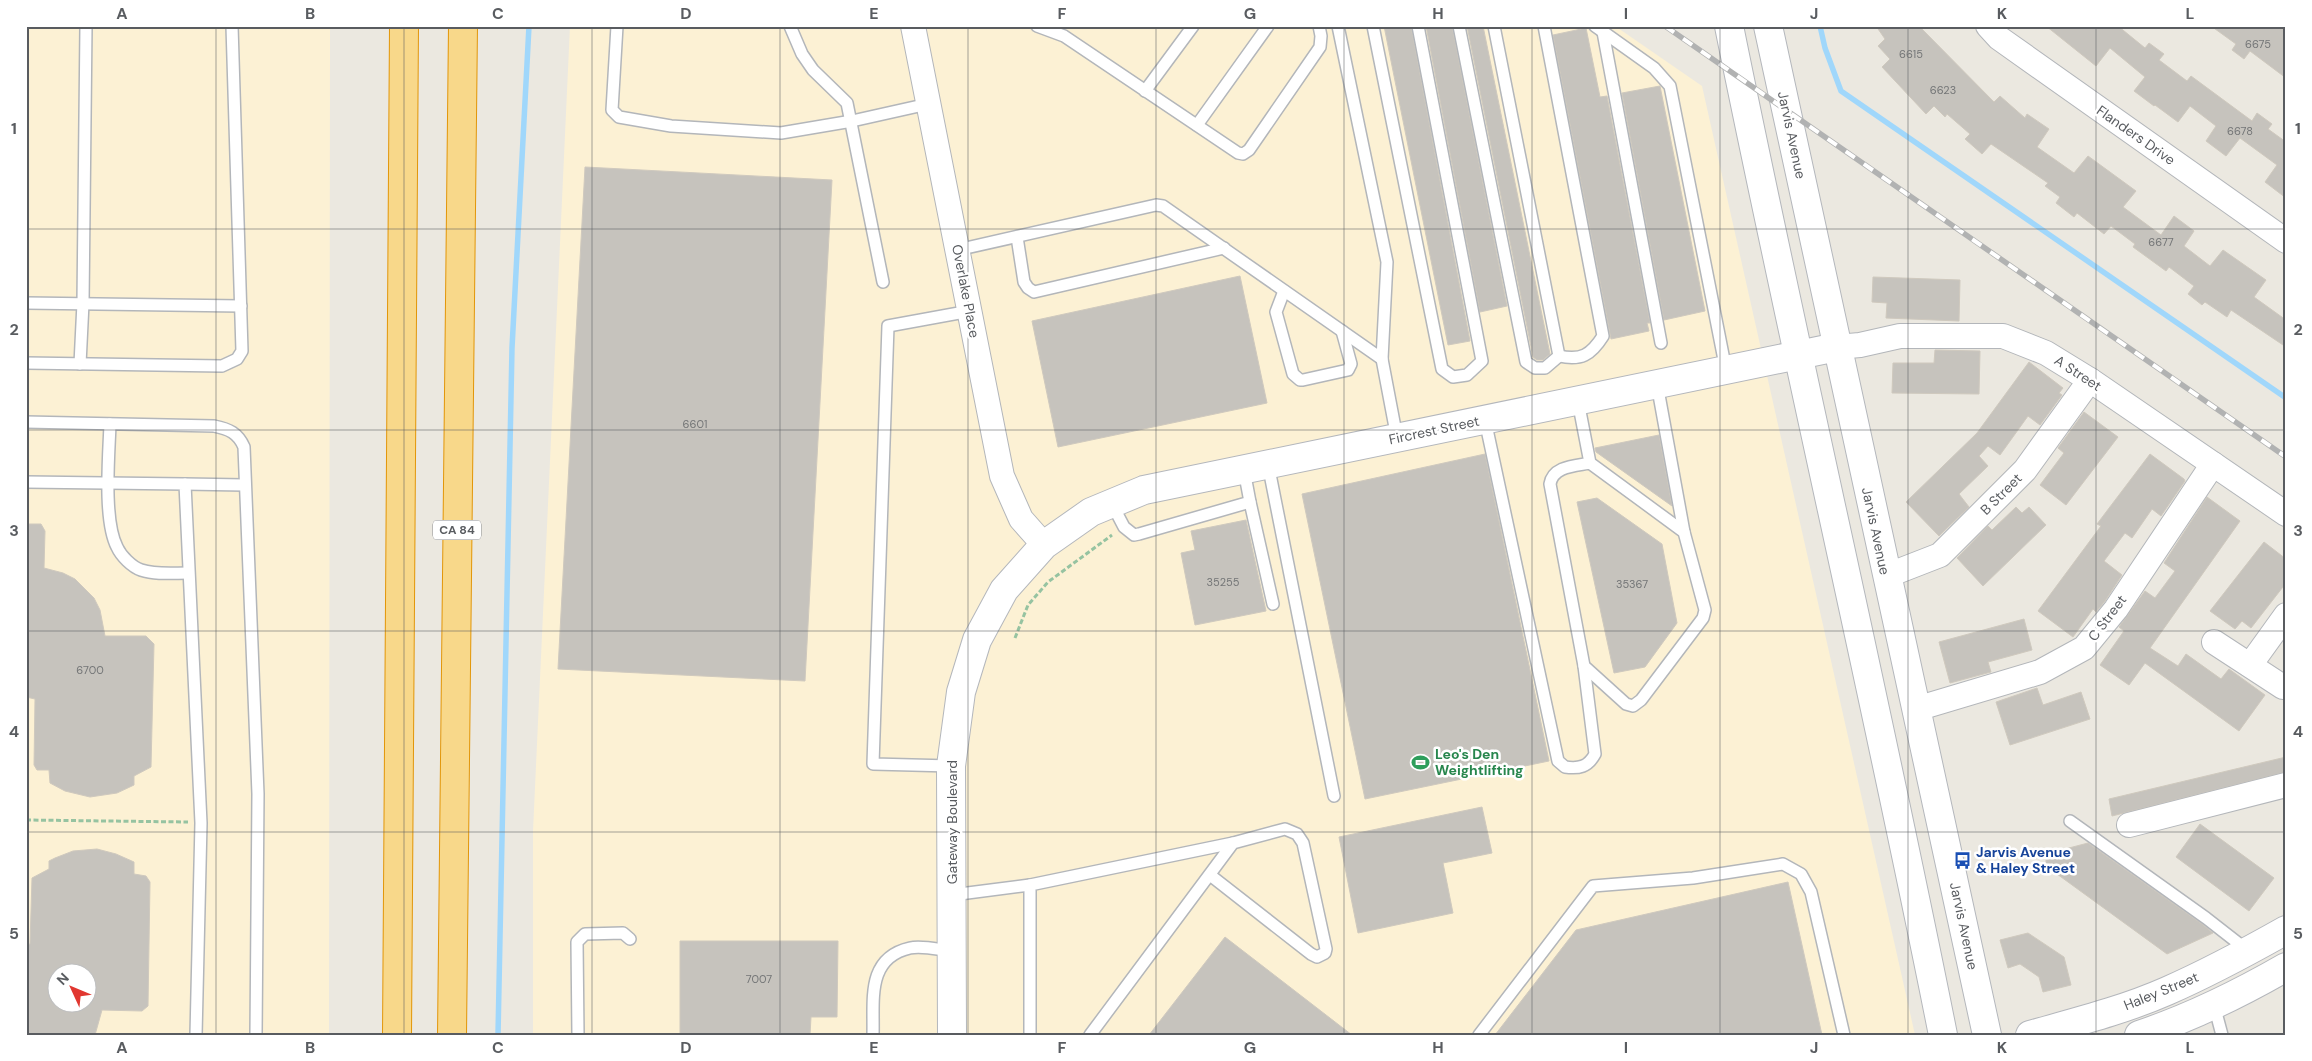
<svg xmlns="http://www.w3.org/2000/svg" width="2312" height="1061" font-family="'DM Sans',sans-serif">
	<rect width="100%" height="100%" fill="#ebe8e0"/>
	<g fill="#fcf1d4" fill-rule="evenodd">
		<path d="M26 26H330L329 1035H26ZM58 974H88V1004H58Z"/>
		<path d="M570 26H1615L1702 86 1915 1035H533V831Z"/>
	</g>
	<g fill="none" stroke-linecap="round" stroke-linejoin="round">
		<g stroke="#a0d7fb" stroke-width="5.5">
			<path d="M1820 26 1825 48 1841 91 2286 398"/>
			<path d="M498 1035 512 348 529 26"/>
		</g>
	</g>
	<g fill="#c6c3bd" stroke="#cfc9be" fill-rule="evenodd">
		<path d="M1384 26H1411L1470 341 1448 345Z"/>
		<path d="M1426 26H1452L1507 306 1480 312Z"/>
		<path d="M1467 26H1483L1550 354 1543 360H1537L1533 357Z"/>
		<path d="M1876 26H1919L1994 102 2000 96 2025 118 2027 114 2049 129 2037 147 2074 173 2088 156 2136 191 2123 207 2161 235 2174 216 2194 231 2184 246 2210 266 2223 250 2266 280 2254 297 2286 320V347L2231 310 2227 317 2205 302 2202 305 2188 294 2194 286 2169 267 2166 271 2133 247 2135 244 2111 226 2104 234 2077 213 2074 217 2056 203 2060 197 2045 186 2048 183 1991 144 1982 154 1965 139 1970 134 1947 114 1945 117 1934 106 1926 114 1882 67 1890 59 1878 46 1885 39Z"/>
		<path d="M2046 26H2118L2145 48 2149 43 2164 54 2159 60 2187 81 2191 76 2252 121 2257 113 2272 124 2268 129 2286 142V198L2265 182 2277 165 2240 138 2226 156 2206 141 2216 126 2190 106 2178 122 2155 105 2154 106 2134 91 2145 77 2110 48 2096 66Z"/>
		<path d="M2211 26H2286V78L2250 51 2244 59 2232 50 2236 44Z"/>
		<path d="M1586 28 1600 97 1607 96 1650 323H1647L1649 331 1611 339 1553 35Z"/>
		<path d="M1660 86 1705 311 1664 320 1622 93Z"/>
		<path d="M585 167 832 180 805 681 558 669Z"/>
		<path d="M1240 276 1267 403 1058 447 1032 321Z"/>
		<path d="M1873 277 1960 280 1959 321 1886 318 1887 303 1872 302Z"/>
		<path d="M1935 350 1980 351 1979 394 1892 393 1893 363H1934Z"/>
		<path d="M2029 362 2063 388 2059 393 2062 395 2040 425 2028 416 2000 455 1988 446 1979 456 1988 466 1959 494 1969 507 1939 536 1906 502 1977 433Z"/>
		<path d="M2084 412 2118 437 2066 505 2040 485 2064 453 2058 448Z"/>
		<path d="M1659 435 1672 506 1596 452 1595 448Z"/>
		<path d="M1485 454 1549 761 1365 799 1302 494Z"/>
		<path d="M2150 454 2184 479 2185 481 2161 516 2152 509 2132 538 2125 533 2104 561 2122 575 2105 601 2096 612 2093 609 2073 637 2038 611 2101 526 2097 524Z"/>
		<path d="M2207 497 2240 521 2150 648 2178 666 2186 654 2221 679 2229 669 2265 695 2239 731 2145 663 2129 685 2100 665 2124 631 2119 627 2145 591 2155 598 2175 571 2164 563Z"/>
		<path d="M1597 498 1662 544 1677 623 1645 667 1614 673 1577 502Z"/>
		<path d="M2016 507 2022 513 2029 507 2046 525 1983 586 1957 558 1988 526 1992 530Z"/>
		<path d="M1246 520 1266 611 1195 625 1181 553 1195 550 1191 531Z"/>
		<path d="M26 524H41L45 531 44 568 63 573 75 579 94 598 100 610 105 636H146L154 644 151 767 134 776V785L117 793 90 797 65 791 50 783 49 770H37L34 765 35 699 26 697Z"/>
		<path d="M2264 542 2286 559V583L2251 628 2242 621 2235 629 2210 611Z"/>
		<path d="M2024 619 2032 650 1988 662 1991 672 1950 683 1939 642Z"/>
		<path d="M2037 688 2043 705 2081 692 2090 719 2010 745 1996 702Z"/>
		<path d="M2286 757V772L2112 816 2109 799Z"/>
		<path d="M1482 807 1492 853 1443 863 1453 913 1358 933 1339 837Z"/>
		<path d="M2200 824 2274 878 2249 911 2176 857Z"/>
		<path d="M2088 843 2202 924 2213 933 2167 954 2046 866V854Z"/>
		<path d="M97 849 116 854 134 862V874L146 876 150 882 148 1006 142 1011 102 1010 95 1035H26V945L30 944 32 878 49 869V861L55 858 73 851ZM58 974H88V1004H58Z"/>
		<path d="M1788 882 1822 1035H1495L1576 930Z"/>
		<path d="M2028 933 2064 957 2071 985 2043 992 2039 977 2020 964 2008 968 2000 940Z"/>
		<path d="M1225 937 1352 1035H1149Z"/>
		<path d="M680 941H838L837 1017H811L810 1035H680Z"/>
	</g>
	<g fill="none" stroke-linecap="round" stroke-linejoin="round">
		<defs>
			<g id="lane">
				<path d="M617 26 612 110 619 117 671 126 781 133 852 121 928 104"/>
				<path d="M790 26 802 54 813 70 847 103 883 282"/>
				<path d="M1037 26 1064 36 1238 153 1243 154 1249 150 1320 47 1321 36 1319 26"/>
				<path d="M1338 26 1387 262 1382 359 1397 438"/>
				<path d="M1373 26 1442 369 1453 377 1467 375 1482 361 1418 26"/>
				<path d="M1459 26 1526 362 1535 368H1545L1559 356 1494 26"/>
				<path d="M1544 26 1603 336C1591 355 1581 361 1559 356"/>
				<path d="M1595 26 1654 68 1670 86 1726 370"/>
				<path d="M1603 32 1661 343"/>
				<path d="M1145 91 1193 26"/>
				<path d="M1197 125 1268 26"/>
				<path d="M1017 237 1024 282 1028 288 1034 292 1224 248"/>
				<path d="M957 250 1156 205 1163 206 1382 359"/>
				<path d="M1284 291 1276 312 1293 374 1300 380H1303L1348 370 1351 364 1342 331"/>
				<path d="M26 303 241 306"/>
				<path d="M26 363 222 366 237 359 242 351 232 26"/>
				<path d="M80 364 83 303 86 26"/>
				<path d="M1657 384 1684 532"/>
				<path d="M1578 401 1590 463 1684 532 1705 610 1703 618 1641 700 1633 706 1626 704 1584 666 1550 484C1553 466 1575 466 1590 463"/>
				<path d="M1485 420 1558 761 1565 767C1579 769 1588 767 1595 754L1584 666"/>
				<path d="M26 422 214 426C229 429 238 433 244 447L258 794 256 1035"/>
				<path d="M110 424C109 454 103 520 117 547 121 556 132 567 141 570 156 575 173 573 188 573"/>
				<path d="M1268 464 1334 796"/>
				<path d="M26 482 185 484 201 823 196 1035"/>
				<path d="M185 484 244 485"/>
				<path d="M1250 502 1273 604"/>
				<path d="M1112 504 1124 527 1134 535 1139 534 1250 502 1244 470"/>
				<path d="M951 766 873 764 888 326 970 311"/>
				<path d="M2070 821 2206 918 2247 950"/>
				<path d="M952 895 1030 885"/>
				<path d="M2214 1005 2222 1035"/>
				<path d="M578 1035 577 942 585 934 623 933 630 939"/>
				<path d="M873 1035C874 1000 866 958 910 948 922 945 940 950 952 951"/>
				<path d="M1030 1035V885L1233 843"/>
				<path d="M1090 1035 1233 843 1285 829 1297 834 1303 843 1326 949 1325 953 1317 957 1311 954 1210 875"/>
				<path d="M1479 1035 1593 886 1693 878 1783 864 1801 874 1811 892 1844 1035"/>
			</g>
			<g id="street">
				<path d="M913 26 1002 476 1021 519 1044 545"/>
				<path d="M1988 26 1999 38 2286 241"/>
				<path d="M1837 347 1860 345 1900 336H2003L2046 353 2090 380 2286 514"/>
				<path d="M1886 576 1940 555 2025 470 2090 380"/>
				<path d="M2214 642 2283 687"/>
				<path d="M2250 665 2286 615"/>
				<path d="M1916 709 2040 672 2084 648 2116 609 2213 464"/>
				<path d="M2129 825 2286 785"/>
			</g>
			<g id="secondary">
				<path d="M1729 26C1797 363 1876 698 1943 1035"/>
				<path d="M1768 26 1987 1035"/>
				<path d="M952 1035 951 766 961 692 977 640 1004 590 1044 545 1091 512 1144 490 1837 347"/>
				<path d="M2030 1035C2076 1022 2124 1010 2167 991 2208 973 2247 952 2286 930"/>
				<path d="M2139 1035C2190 1018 2239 994 2286 967"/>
			</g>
			<g id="highway">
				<path d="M397 1035 404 26"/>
				<path d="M452 1035 463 26"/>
			</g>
		</defs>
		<use href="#lane" stroke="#b3b6ba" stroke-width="14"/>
		<use href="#street" stroke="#b3b6ba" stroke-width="26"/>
		<use href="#secondary" stroke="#b4b7bc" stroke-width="30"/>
		<use href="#highway" stroke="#e29609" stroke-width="30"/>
		<g stroke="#96c3a1" stroke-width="3" stroke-dasharray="5 2.5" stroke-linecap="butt">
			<path d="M1015 638 1028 605 1048 582 1112 535"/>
			<path d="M26 820 188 822"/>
		</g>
		<use href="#lane" stroke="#fff" stroke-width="11"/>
		<use href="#street" stroke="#fff" stroke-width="24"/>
		<use href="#secondary" stroke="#fff" stroke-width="28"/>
		<use href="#highway" stroke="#f8d88a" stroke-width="28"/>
		<defs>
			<path id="rail" d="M1665 26 2286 457"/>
		</defs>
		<use href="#rail" stroke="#b1b2b2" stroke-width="5.5"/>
		<use href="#rail" stroke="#fff" stroke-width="4" stroke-dasharray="11" stroke-linecap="butt"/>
	</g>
	<path fill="none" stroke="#595c60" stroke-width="1" stroke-opacity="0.55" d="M216 26V1035M404 26V1035M592 26V1035M780 26V1035M968 26V1035M1156 26V1035M1344 26V1035M1532 26V1035M1720 26V1035M1908 26V1035M2096 26V1035M26 229H2286M26 430H2286M26 631H2286M26 832H2286"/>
	<defs>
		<symbol id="stadium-bare" viewBox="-9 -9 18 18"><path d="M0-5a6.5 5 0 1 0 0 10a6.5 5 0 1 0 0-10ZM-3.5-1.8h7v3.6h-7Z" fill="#2e9e5b" stroke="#fff" stroke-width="2.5" paint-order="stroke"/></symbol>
		<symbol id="bus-bare" viewBox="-9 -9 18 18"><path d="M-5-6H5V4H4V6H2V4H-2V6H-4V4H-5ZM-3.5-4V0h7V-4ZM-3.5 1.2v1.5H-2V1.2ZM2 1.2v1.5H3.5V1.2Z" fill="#1a4fb4" stroke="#fff" stroke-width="2.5" paint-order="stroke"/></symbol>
	</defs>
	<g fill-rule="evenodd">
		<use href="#stadium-bare" x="1408" y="750" width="25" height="25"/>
		<use href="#bus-bare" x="1950" y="848" width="25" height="25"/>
	</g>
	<g text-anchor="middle" stroke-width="5" stroke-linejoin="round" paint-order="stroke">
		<g font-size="11" fill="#747677">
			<text x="2258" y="48">6675</text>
			<text x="1911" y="58">6615</text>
			<text x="1943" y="94">6623</text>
			<text x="2240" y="135">6678</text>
			<text x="2161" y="246">6677</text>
			<text x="695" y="428">6601</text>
			<text x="1223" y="586">35255</text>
			<text x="1632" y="588">35367</text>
			<text x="90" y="674">6700</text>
			<text x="759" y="983">7007</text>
		</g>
		<rect fill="#fff" stroke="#8b8d90" stroke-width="1" x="433" y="520.5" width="48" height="19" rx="4"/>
		<g font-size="12" font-weight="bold" fill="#595c60">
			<text x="457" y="534">CA 84</text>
		</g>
		<g font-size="14" fill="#595c60" stroke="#fff">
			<text transform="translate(1792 135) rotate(78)" y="5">Jarvis Avenue</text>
			<text transform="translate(2136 135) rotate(35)" y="5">Flanders Drive</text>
			<text transform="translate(966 291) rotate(79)" y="5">Overlake Place</text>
			<text transform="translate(2078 373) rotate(33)" y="5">A Street</text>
			<text transform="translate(1434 430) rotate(-12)" y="5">Fircrest Street</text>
			<text transform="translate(2001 494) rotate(-45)" y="5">B Street</text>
			<text transform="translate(1876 531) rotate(78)" y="5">Jarvis Avenue</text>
			<text transform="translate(2107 618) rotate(-53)" y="5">C Street</text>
			<text transform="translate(952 822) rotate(-90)" y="5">Gateway Boulevard</text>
			<text transform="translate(1964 926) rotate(78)" y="5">Jarvis Avenue</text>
			<text transform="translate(2161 991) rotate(-22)" y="5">Haley Street</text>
		</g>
		<g font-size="14" font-weight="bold" fill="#27864d" stroke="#fff" text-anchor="start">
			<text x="1435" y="759">Leo's Den<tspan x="1435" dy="16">Weightlifting</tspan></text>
		</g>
		<g font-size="14" font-weight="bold" fill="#164399" stroke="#fff" text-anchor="start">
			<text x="1976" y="857">Jarvis Avenue<tspan x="1976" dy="16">&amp; Haley Street</tspan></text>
		</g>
	</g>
	<rect width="2312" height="1061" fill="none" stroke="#ffffff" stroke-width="55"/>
	<g transform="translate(72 988) rotate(314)"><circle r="24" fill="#ffffff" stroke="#bdbebf"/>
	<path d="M0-4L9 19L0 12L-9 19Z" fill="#e13730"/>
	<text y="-8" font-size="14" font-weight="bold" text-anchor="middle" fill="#595c60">N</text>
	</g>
	<rect x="28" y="28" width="2256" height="1006" fill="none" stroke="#595c60" stroke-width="2"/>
	<g font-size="16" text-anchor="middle" font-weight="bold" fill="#595c60">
		<text x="122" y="19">A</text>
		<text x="310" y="19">B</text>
		<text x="498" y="19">C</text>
		<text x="686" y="19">D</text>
		<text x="874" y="19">E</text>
		<text x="1062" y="19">F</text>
		<text x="1250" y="19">G</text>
		<text x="1438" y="19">H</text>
		<text x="1626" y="19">I</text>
		<text x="1814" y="19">J</text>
		<text x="2002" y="19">K</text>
		<text x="2190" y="19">L</text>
		<text x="14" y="134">1</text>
		<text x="2298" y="134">1</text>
		<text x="14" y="335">2</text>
		<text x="2298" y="335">2</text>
		<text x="14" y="536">3</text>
		<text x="2298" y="536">3</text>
		<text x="14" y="737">4</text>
		<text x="2298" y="737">4</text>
		<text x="14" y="939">5</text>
		<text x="2298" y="939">5</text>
		<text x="122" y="1053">A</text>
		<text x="310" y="1053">B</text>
		<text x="498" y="1053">C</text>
		<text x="686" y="1053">D</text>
		<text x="874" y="1053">E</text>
		<text x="1062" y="1053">F</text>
		<text x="1250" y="1053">G</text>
		<text x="1438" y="1053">H</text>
		<text x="1626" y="1053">I</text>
		<text x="1814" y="1053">J</text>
		<text x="2002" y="1053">K</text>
		<text x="2190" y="1053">L</text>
	</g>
</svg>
